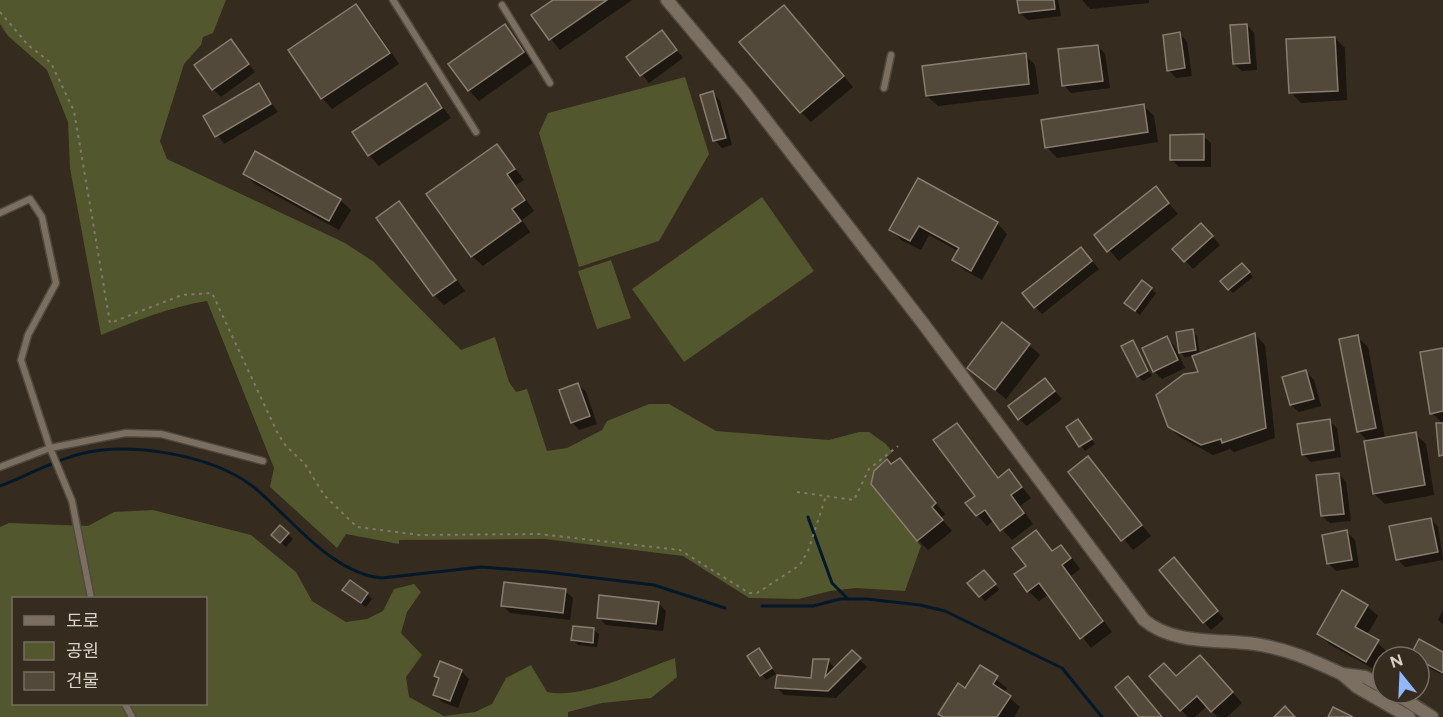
<svg xmlns="http://www.w3.org/2000/svg" width="1443" height="717" font-family="Figtree,'Noto Sans KR',sans-serif">
	<rect width="100%" height="100%" fill="#352b1e"/>
	<g fill="#52572d" fill-rule="evenodd">
		<path d="M0 0H226L213 33 203 37 201 45 184 64 160 141 167 159 345 243 374 262 461 350 495 337 509 382 516 392 527 389 547 451 567 448 602 430 607 421 649 404H669L716 431 829 440 859 432H869L886 444 892 452 874 471 871 484 921 546 905 591 856 588 830 591 799 599 749 598 683 556 545 539 399 540V544L346 534 337 548 270 487 274 468 207 301C169 307 136 321 101 335L70 168 68 122 47 70 8 36 0 24Z"/>
		<path d="M685 77 709 154 659 241 579 267 539 133 548 113Z"/>
		<path d="M762 197 814 271 684 362 632 289Z"/>
		<path d="M611 260 631 318 597 329 578 271Z"/>
		<path d="M153 510 251 535 296 572 312 601 346 622 367 619 383 611 394 589 414 584 421 592 407 612 401 633 422 655 406 677 409 697 444 716 475 712 492 704 506 678 531 665 547 692C583 700 640 670 675 658L677 677 651 698 602 703 568 712V717H0V527L9 523 88 526 114 512ZM14 598H206V704H14Z"/>
	</g>
	<g fill="#0007">
		<path d="M556 0H632L560 50 533 16Z"/>
		<path d="M1019 0H1058L1061 16 1028 20 1020 13Z"/>
		<path d="M1082 0H1149V3L1090 9Z"/>
		<path d="M356 6 366 16 399 64 332 109 322 98 290 50Z"/>
		<path d="M794 17 853 87 811 122 801 112Z"/>
		<path d="M1247 25 1254 33 1257 70 1242 71 1234 64Z"/>
		<path d="M505 26 534 62 479 101 469 90Z"/>
		<path d="M662 32 683 58 649 83 628 57Z"/>
		<path d="M1180 34 1187 42 1192 76 1176 78 1169 70Z"/>
		<path d="M1335 38 1345 48 1347 100 1301 103 1291 92Z"/>
		<path d="M230 41 255 72 221 97 213 89Z"/>
		<path d="M1098 46 1105 54 1110 88 1071 93 1064 85Z"/>
		<path d="M1025 55 1035 65 1039 94 938 106 927 96Z"/>
		<path d="M258 85 278 112 224 144 205 117Z"/>
		<path d="M426 85 451 118 379 166 369 155Z"/>
		<path d="M713 93 720 101 732 145 722 148 715 140Z"/>
		<path d="M1144 106 1154 116 1158 142 1057 158 1047 147Z"/>
		<path d="M1203 136 1211 143V167H1179L1172 160Z"/>
		<path d="M497 146 524 180 516 185 534 211 522 220 530 232 483 266 472 256Z"/>
		<path d="M244 174 340 200 351 210 339 230 255 184Z"/>
		<path d="M918 180 997 223 1007 234 982 280 964 270 954 260 958 251 929 235 921 250 901 240 891 229Z"/>
		<path d="M1155 188 1178 214 1119 261 1096 235Z"/>
		<path d="M399 203 465 291 444 305 434 295Z"/>
		<path d="M1209 233 1220 245 1193 269 1175 249Z"/>
		<path d="M1088 256 1099 269 1042 314 1035 307Z"/>
		<path d="M1247 270 1253 277 1233 293 1229 289Z"/>
		<path d="M1151 289 1156 293 1140 315 1126 303Z"/>
		<path d="M1192 331 1197 336 1200 355 1255 335 1265 345 1275 438 1234 452 1230 449 1213 455 1180 437 1169 426 1199 373 1193 356 1185 357 1180 352Z"/>
		<path d="M1357 337 1368 347 1385 439 1415 434 1426 444 1434 495 1385 504 1374 494 1369 442 1358 431Z"/>
		<path d="M1166 338 1174 345 1185 368 1162 379 1154 371Z"/>
		<path d="M1132 342 1152 376 1143 381 1138 376Z"/>
		<path d="M1029 345 1040 355 1006 399 969 368Z"/>
		<path d="M1443 349V424L1432 413Z"/>
		<path d="M1306 372 1314 380 1321 406 1299 412 1291 405Z"/>
		<path d="M1045 380 1062 399 1027 426 1019 419Z"/>
		<path d="M578 384 586 392 597 424 579 430 572 422Z"/>
		<path d="M1078 421 1095 444 1085 451 1068 428Z"/>
		<path d="M1329 421 1337 428 1341 457 1311 462 1303 454Z"/>
		<path d="M956 425 999 478 1009 471 1031 498 1020 506 1033 524 1012 540 994 520 987 526 977 515V496Z"/>
		<path d="M1088 458 1151 536 1133 550 1070 473Z"/>
		<path d="M900 460 945 514 941 518 952 531 928 550 918 540 892 466Z"/>
		<path d="M1339 474 1346 482 1351 521 1330 523 1322 516Z"/>
		<path d="M1431 519 1438 527 1443 560 1405 567 1398 560 1391 527Z"/>
		<path d="M280 527 293 539 286 547 273 535Z"/>
		<path d="M1036 532 1054 552 1061 547 1071 557 1080 569 1071 576 1112 632 1091 648 1049 594 1039 601 1028 591V566Z"/>
		<path d="M1347 532 1355 540 1359 567 1336 571 1328 563Z"/>
		<path d="M1181 567 1224 619 1211 630 1204 622Z"/>
		<path d="M989 576 999 590 985 601 969 583Z"/>
		<path d="M565 591 573 598 570 620 510 613 503 606Z"/>
		<path d="M367 594 372 599 366 607 349 595Z"/>
		<path d="M658 603 666 611 663 631 606 625 598 617Z"/>
		<path d="M1367 606 1378 616 1367 635 1388 652 1377 671 1329 644 1319 633Z"/>
		<path d="M1443 610V625L1438 620Z"/>
		<path d="M594 630 599 634 597 647 578 645 573 640Z"/>
		<path d="M759 650 776 674 766 680 749 656Z"/>
		<path d="M852 652 867 667 836 698 784 695 776 687 812 679 828 661 836 669Z"/>
		<path d="M1443 654V675L1419 663V657L1412 655Z"/>
		<path d="M980 667 1007 688 1004 693 1020 707 1014 717H944Z"/>
		<path d="M1210 667 1242 703 1227 717H1218L1207 706 1195 717H1188L1151 677 1176 678Z"/>
		<path d="M461 671 469 679 458 708 442 702 434 694 440 680 436 676Z"/>
	</g>
	<g fill="none" stroke-linecap="round" stroke-linejoin="round">
		<g stroke="#03192a" stroke-width="3">
			<path d="M0 486C26 476 53 461 80 454 130 441 210 455 251 485 264 495 276 508 288 519 313 544 346 575 382 578L481 567 546 572 654 585 725 608"/>
			<path d="M808 517 832 583 848 599"/>
			<path d="M762 606H813L840 599H867L920 605 945 611 1062 668 1102 717"/>
		</g>
	</g>
	<g fill="#53493a" stroke="#887d6e" stroke-width="1.5">
		<path d="M553 0H607L549 40 531 15Z"/>
		<path d="M1017 0H1054L1055 9 1019 13Z"/>
		<path d="M356 4 390 53 321 99 288 50Z"/>
		<path d="M784 5 844 76 800 113 739 42Z"/>
		<path d="M505 24 524 52 468 91 448 64Z"/>
		<path d="M1247 24 1250 63 1233 64 1230 25Z"/>
		<path d="M662 30 677 50 640 76 626 57Z"/>
		<path d="M1180 32 1185 68 1167 71 1163 35Z"/>
		<path d="M1335 37 1338 91 1289 93 1286 39Z"/>
		<path d="M231 39 249 64 212 90 194 65Z"/>
		<path d="M1098 45 1103 81 1062 86 1058 49Z"/>
		<path d="M1026 53 1029 84 926 96 922 66Z"/>
		<path d="M259 83 271 104 215 137 203 116Z"/>
		<path d="M426 83 442 108 368 156 352 132Z"/>
		<path d="M713 91 726 138 713 141 700 95Z"/>
		<path d="M1144 104 1148 132 1045 148 1041 120Z"/>
		<path d="M1204 134V160H1170V135Z"/>
		<path d="M497 144 515 169 507 174 525 200 512 209 521 221 471 257 426 194Z"/>
		<path d="M255 151 341 199 329 221 243 174Z"/>
		<path d="M918 178 998 222 971 271 952 260 959 248 919 226 910 241 889 230Z"/>
		<path d="M1156 186 1169 203 1107 252 1094 235Z"/>
		<path d="M399 201 456 280 433 296 376 218Z"/>
		<path d="M1201 223 1213 236 1184 262 1172 249Z"/>
		<path d="M1081 247 1092 261 1034 308 1022 293Z"/>
		<path d="M1242 263 1250 272 1228 290 1220 281Z"/>
		<path d="M1142 280 1152 288 1135 311 1124 303Z"/>
		<path d="M1002 322 1030 344 995 390 967 368Z"/>
		<path d="M1193 329 1196 350 1179 353 1176 332Z"/>
		<path d="M1255 333 1266 428 1222 443 1221 439 1201 445 1168 427 1156 395 1184 374 1198 372 1192 356Z"/>
		<path d="M1358 335 1376 428 1357 432 1339 339Z"/>
		<path d="M1167 336 1178 360 1153 372 1142 348Z"/>
		<path d="M1133 340 1148 371 1137 377 1121 346Z"/>
		<path d="M1443 348V411L1430 414 1420 352Z"/>
		<path d="M1306 370 1314 399 1290 405 1282 377Z"/>
		<path d="M1045 378 1055 391 1018 420 1008 406Z"/>
		<path d="M578 383 590 416 571 423 559 390Z"/>
		<path d="M1078 419 1092 439 1079 447 1066 427Z"/>
		<path d="M1330 419 1334 450 1302 455 1297 424Z"/>
		<path d="M957 423 998 478 1009 469 1022 487 1011 495 1024 513 1000 531 985 510 976 516 965 503 975 496 933 440Z"/>
		<path d="M1436 423H1443V455L1439 456Z"/>
		<path d="M1416 432 1425 485 1373 494 1364 441Z"/>
		<path d="M1088 456 1142 525 1121 541 1068 472Z"/>
		<path d="M900 458 936 503 932 507 943 520 917 541 871 484 874 471 887 459 891 464Z"/>
		<path d="M1339 473 1344 514 1321 516 1316 475Z"/>
		<path d="M1431 518 1438 552 1396 560 1389 526Z"/>
		<path d="M280 525 289 533 280 543 271 535Z"/>
		<path d="M1036 530 1052 551 1061 545 1071 558 1062 565 1103 621 1080 639 1039 583 1027 592 1014 574 1026 566 1012 548Z"/>
		<path d="M1347 530 1352 560 1327 564 1322 535Z"/>
		<path d="M1174 557 1218 611 1203 623 1159 570Z"/>
		<path d="M984 570 996 584 979 597 967 583Z"/>
		<path d="M350 580 368 593 361 603 342 590Z"/>
		<path d="M504 582 566 589 563 613 501 606Z"/>
		<path d="M1342 590 1368 605 1355 627 1379 640 1366 662 1317 634Z"/>
		<path d="M599 595 659 602 656 624 597 618Z"/>
		<path d="M573 626 594 628 593 643 571 640Z"/>
		<path d="M1419 639 1443 652V673L1419 660V657L1410 656Z"/>
		<path d="M759 648 772 668 760 676 747 656Z"/>
		<path d="M852 650 861 658 828 691 775 688 777 675 811 678 813 659H829L825 677Z"/>
		<path d="M1200 655 1233 692 1211 712 1197 696 1180 711 1149 676 1164 663 1176 676Z"/>
		<path d="M440 661 462 670 450 701 433 695 439 678 434 676Z"/>
		<path d="M980 665 998 676 993 684 1011 696 997 717H943L938 714 958 683 965 688Z"/>
		<path d="M1128 676 1162 717H1139L1115 687Z"/>
		<path d="M1285 706 1295 717H1274Z"/>
		<path d="M1333 707 1353 717H1328Z"/>
	</g>
	<g fill="none" stroke-linecap="round" stroke-linejoin="round">
		<defs>
			<g id="lane">
				<path d="M393 0 476 132"/>
				<path d="M502 5 550 83"/>
				<path d="M884 88 891 55"/>
				<path d="M0 213 30 199 42 217 56 283 28 335 21 360 50 448 0 467"/>
				<path d="M91 598 72 501 50 448 126 433 161 434 263 461"/>
				<path d="M125 704 132 717"/>
			</g>
			<g id="street">
				<path d="M667 0 745 93 922 322 1144 620C1174 645 1218 639 1255 644 1288 649 1312 660 1342 674"/>
				<path d="M1383 687 1365 677 1342 674 1357 687 1409 717"/>
				<path d="M1395 693 1432 717"/>
			</g>
		</defs>
		<use href="#lane" stroke="#51493e" stroke-width="9"/>
		<use href="#street" stroke="#51493e" stroke-width="15"/>
		<g stroke="#81796e" stroke-width="2" stroke-dasharray="3 4.5" stroke-linecap="butt">
			<path d="M0 12 28 45 51 63 74 111 110 323 182 295 212 293 278 434 286 446 305 464 324 495 357 527 420 535 539 534 680 550 749 593H757L800 565 808 551 826 496"/>
			<path d="M797 492 854 500 869 469 898 446"/>
		</g>
		<use href="#lane" stroke="#7a6f60" stroke-width="6"/>
		<use href="#street" stroke="#7a6f60" stroke-width="12"/>
	</g>
	<rect x="12" y="597" width="195" height="108" fill="#352b1e" stroke="#766e63" stroke-width="1.5"/>
	<rect x="24" y="616" width="30" height="9" fill="#7a6f60" stroke="#766e63" stroke-width="1.5"/>
	<text x="66" y="627" font-size="18" fill="#d8d2ca">도로</text>
	<rect x="24" y="642" width="30" height="18" fill="#52572d" stroke="#766e63" stroke-width="1.5"/>
	<text x="66" y="657" font-size="18" fill="#d8d2ca">공원</text>
	<rect x="24" y="672" width="30" height="18" fill="#53493a" stroke="#766e63" stroke-width="1.5"/>
	<text x="66" y="687" font-size="18" fill="#d8d2ca">건물</text>
	<g transform="translate(1401 675) rotate(342)"><circle r="28" fill="#352b1e" stroke="#766e63" stroke-width="1.5"/>
	<path d="M0-4.5L10 22L0 15L-10 22Z" fill="#92b7fd"/>
	<text y="-9" font-size="16" font-weight="bold" text-anchor="middle" fill="#d8d2ca">N</text>
	</g>
</svg>
